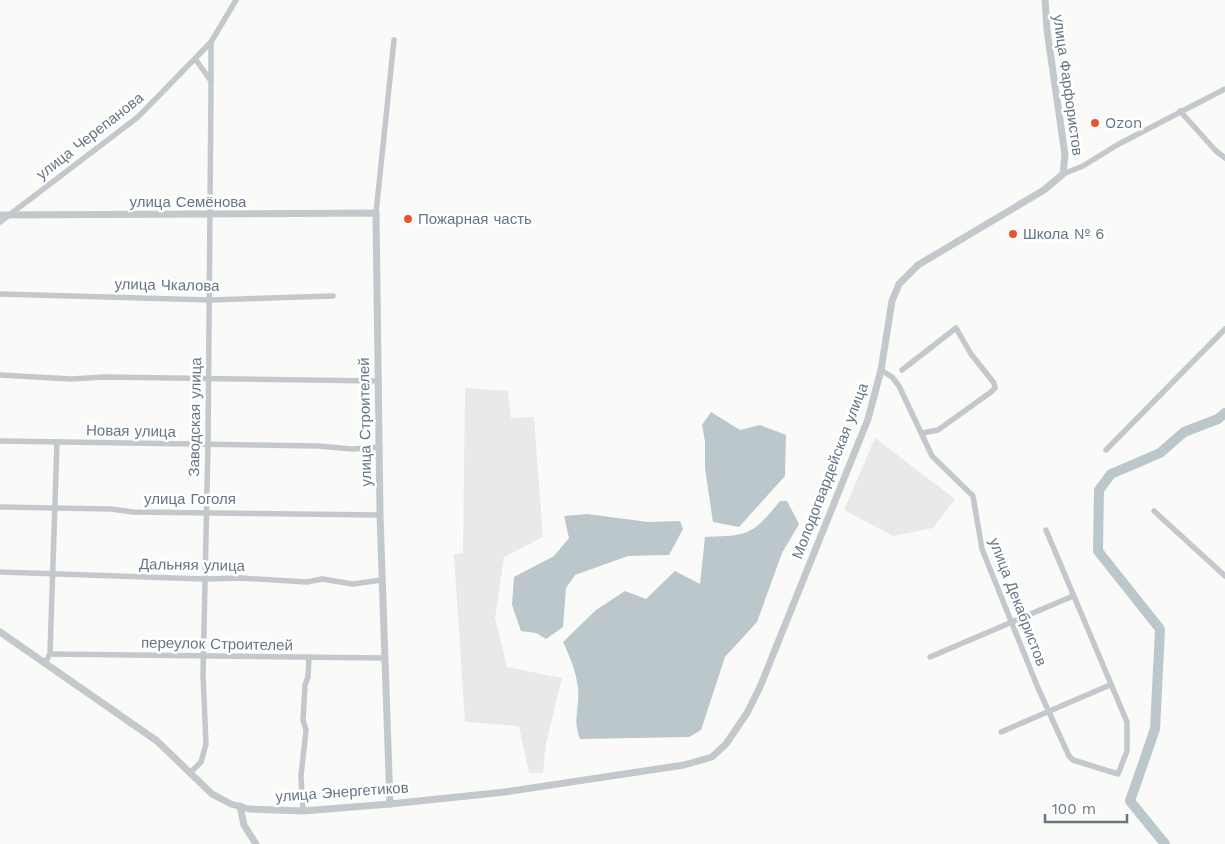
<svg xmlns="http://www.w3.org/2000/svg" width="1225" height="844" font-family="'Work Sans',sans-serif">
	<rect width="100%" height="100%" fill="#fafaf8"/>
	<g fill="#e8e9e9">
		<path d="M465 388 508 391 511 418 534 417 543 537 504 557 495 618 507 667 562 678 546 744 543 773H529L519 726 465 722 454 554 463 553Z"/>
		<path d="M875 438 955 499 933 528 893 536 844 510Z"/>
	</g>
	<g fill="#bbc7cb">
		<path d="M711 412 740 430 760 425 786 435 785 476 739 527 713 522 705 468V442L702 425Z"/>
		<path d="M780 501H787L799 524 782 553 757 622 725 657 701 730 689 737 580 739C572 720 580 707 578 688 576 671 570 657 563 642L596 610 625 591 646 599 675 571 700 584 705 537C748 535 752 536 780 501Z"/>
		<path d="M587 514 648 522 680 521 683 529 669 555 628 556 575 575 566 588 563 627 546 639 536 633 521 631 512 605 514 577 554 556 569 538 564 516Z"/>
	</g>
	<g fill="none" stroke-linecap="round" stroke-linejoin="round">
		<path stroke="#bbc7cb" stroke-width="10" d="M1165 844 1130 801 1155 729 1160 629 1098 551 1099 490 1111 474 1160 453 1184 432 1218 419 1225 413"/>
		<g stroke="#c3c8cc" stroke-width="5.5">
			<path d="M211 81V42"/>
			<path d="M1180 111 1216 151 1225 158"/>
			<path d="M1063 174 1083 166 1117 145 1225 89"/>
			<path d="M376 213 394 40"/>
			<path d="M0 222 138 117 211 42 236 0"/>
			<path d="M0 294 210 300 333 296"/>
			<path d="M881 370 892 377 899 386 932 456 973 496 982 549 1038 688 1069 756 1073 760 1118 774 1127 751V722L1046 530"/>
			<path d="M902 370 956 328 971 354 994 383 995 388 991 392 938 430 922 433"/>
			<path d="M0 375 71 379 105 377 379 381"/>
			<path d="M0 441 318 446 352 449 380 447"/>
			<path d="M1106 450 1225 329"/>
			<path d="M0 507 111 509 133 512 380 515"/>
			<path d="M1154 511 1225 576"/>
			<path d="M0 572 204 579 241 578 307 582 322 579 353 584 382 580"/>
			<path d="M50 654 384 658"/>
			<path d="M930 657 1073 596"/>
			<path d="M45 663 50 654 57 442"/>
			<path d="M1001 732 1110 685"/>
			<path d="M190 773 201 762 206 744 203 675 208 444 211 89V81L196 60"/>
			<path d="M303 811 301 776 306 730 303 720 305 685 308 677 309 657"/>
		</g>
		<g stroke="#c3c8cc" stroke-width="7">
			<path d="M0 215 376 213 380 515 390 804"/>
			<path d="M0 632 157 741 212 794 231 804 249 809 303 811 390 804 505 792 684 765 712 757 726 744 747 713 760 687 868 419 881 370 892 301 899 284 918 265 1044 190 1063 174 1065 155 1047 30 1045 0"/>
			<path d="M240 806 244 825 256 844"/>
		</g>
	</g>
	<g fill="#e4572e" stroke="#fff" stroke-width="2">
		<circle cx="1095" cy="123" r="5"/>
		<circle cx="408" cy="219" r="5"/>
		<circle cx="1013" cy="234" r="5"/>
	</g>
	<g text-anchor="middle" stroke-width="5" stroke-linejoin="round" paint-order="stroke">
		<g font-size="15" fill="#657683" stroke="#fff">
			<text transform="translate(1068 85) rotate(82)" y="5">улица Фарфористов</text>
			<text transform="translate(90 136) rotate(-38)" y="5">улица Черепанова</text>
			<text x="188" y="207">улица Семёнова</text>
			<text transform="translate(167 285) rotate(1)" y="5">улица Чкалова</text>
			<text transform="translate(195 417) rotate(-89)" y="5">Заводская улица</text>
			<text transform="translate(365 422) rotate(-91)" y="5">улица Строителей</text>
			<text transform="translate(131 431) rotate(1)" y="5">Новая улица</text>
			<text transform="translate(830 471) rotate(-69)" y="5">Молодогвардейская улица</text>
			<text x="190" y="504">улица Гоголя</text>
			<text transform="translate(192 565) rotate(1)" y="5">Дальняя улица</text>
			<text transform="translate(1018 602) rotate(69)" y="5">улица Декабристов</text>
			<text transform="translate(217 644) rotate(1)" y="5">переулок Строителей</text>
			<text transform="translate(342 792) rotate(-4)" y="5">улица Энергетиков</text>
		</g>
		<g font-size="15" fill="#657683" stroke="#fff" text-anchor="start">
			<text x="1105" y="128">Ozon</text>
			<text x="418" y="224">Пожарная часть</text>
			<text x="1023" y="239">Школа № 6</text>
		</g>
	</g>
	<path d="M1045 814v8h82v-8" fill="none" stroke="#657683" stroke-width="2.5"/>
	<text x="1052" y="814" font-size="15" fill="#657683" stroke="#ffffff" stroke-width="4" paint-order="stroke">100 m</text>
</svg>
